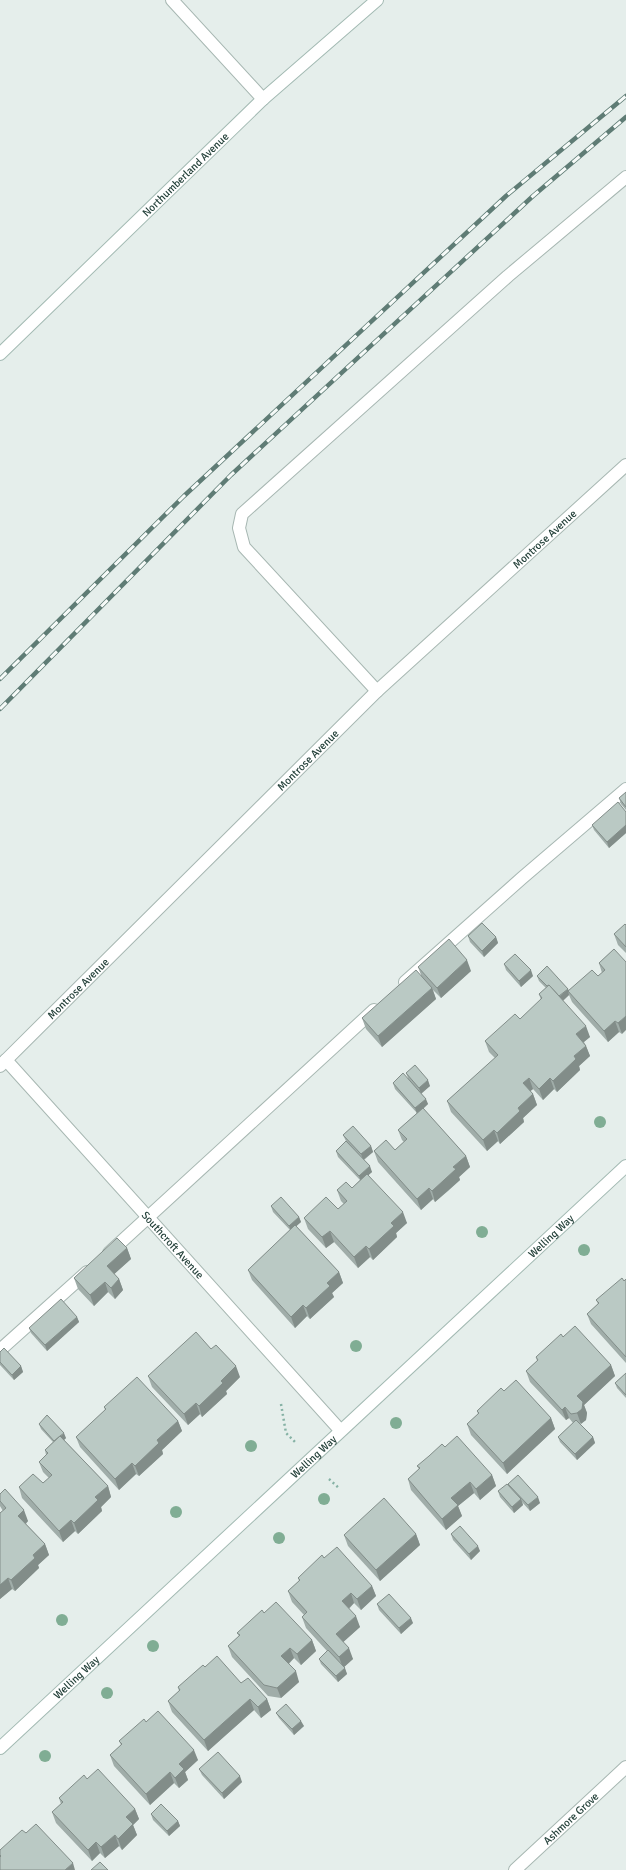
<svg xmlns="http://www.w3.org/2000/svg" width="626" height="1870" font-family="Signika,sans-serif">
	<rect width="100%" height="100%" fill="#e5eeeb"/>
	<g fill="none" stroke-linecap="round" stroke-linejoin="round">
		<defs>
			<g id="lane">
				<path d="M377 691 244 547 239 528 242 514 508 276 626 177"/>
				<path d="M405 982 522 878 626 789"/>
				<path d="M109 1253 374 1010"/>
				<path d="M0 1350 87 1272"/>
			</g>
			<g id="street">
				<path d="M172 0 263 99"/>
				<path id="s1" d="M6 1060 340 1430"/>
				<path id="s2" d="M0 1066 377 691 626 465"/>
				<path id="s3" d="M515 1870 626 1767"/>
			</g>
			<g id="secondary">
				<path id="s4" d="M0 354 263 99 377 0"/>
				<path id="s5" d="M0 1748 626 1166"/>
			</g>
		</defs>
		<use href="#lane" stroke="#a7b7b2" stroke-width="14"/>
		<use href="#street" stroke="#a7b7b2" stroke-width="14"/>
		<use href="#secondary" stroke="#a3bab3" stroke-width="14"/>
		<g stroke="#86b2a5" stroke-width="2.5" stroke-dasharray="2 3" stroke-linecap="butt">
			<path d="M281 1404 286 1433 295 1442"/>
			<path d="M329 1479 340 1489"/>
		</g>
		<use href="#lane" stroke="#fff" stroke-width="12"/>
		<use href="#street" stroke="#fff" stroke-width="12"/>
		<use href="#secondary" stroke="#fff" stroke-width="12"/>
		<defs>
			<g id="rail">
				<path d="M0 679 184 496 506 196 626 96"/>
				<path d="M0 709 231 475 533 196 626 117"/>
			</g>
		</defs>
		<use href="#rail" stroke="#5f7c75" stroke-width="4.5"/>
		<use href="#rail" stroke="#f6faf8" stroke-width="3" stroke-dasharray="9" stroke-linecap="butt"/>
	</g>
	<g fill="#80ad94">
		<circle cx="600" cy="1122" r="6"/>
		<circle cx="482" cy="1232" r="6"/>
		<circle cx="584" cy="1250" r="6"/>
		<circle cx="356" cy="1346" r="6"/>
		<circle cx="396" cy="1423" r="6"/>
		<circle cx="251" cy="1446" r="6"/>
		<circle cx="324" cy="1499" r="6"/>
		<circle cx="176" cy="1512" r="6"/>
		<circle cx="279" cy="1538" r="6"/>
		<circle cx="62" cy="1620" r="6"/>
		<circle cx="153" cy="1646" r="6"/>
		<circle cx="107" cy="1693" r="6"/>
		<circle cx="45" cy="1756" r="6"/>
	</g>
	<g fill="#a0ada9">
		<path d="M626 792V810L621 804 619 798Z"/>
		<path d="M626 812V833L609 848 594 830 592 825Z"/>
		<path d="M626 925V953L618 945 614 934Z"/>
		<path d="M468 936 496 937 498 943 484 957 470 942Z"/>
		<path d="M614 949 622 1034 619 1032 608 1042 572 1002 569 995 563 1001 590 1037 584 1042 586 1046 590 1056 579 1066 580 1070 557 1092 554 1089 543 1100 533 1089 530 1091 533 1094 537 1105 523 1118 524 1122 500 1144 498 1141 487 1151 451 1112 447 1101 495 1058 489 1052 485 1041 520 1019 541 1000 539 994 546 988 539 981 537 976 569 990 598 976 602 973 599 963Z"/>
		<path d="M504 964 533 976 521 987 506 970Z"/>
		<path d="M418 967 471 971 441 998 433 990 436 999 382 1047 366 1029 362 1018 421 975Z"/>
		<path d="M406 1073 430 1086 421 1093 428 1104 423 1109 466 1156 470 1167 459 1177 460 1180 448 1191 435 1202 433 1199 421 1210 378 1162 374 1151 395 1150 404 1142 402 1140 398 1130 417 1113 395 1089 393 1083 408 1078Z"/>
		<path d="M343 1135 371 1146 373 1152 364 1160 372 1172 368 1175 407 1223 396 1233 397 1237 373 1260 370 1257 358 1268 334 1242 326 1248 308 1229 304 1218 338 1209 344 1204 341 1201 337 1190 352 1188 360 1180 338 1157 336 1151 346 1141Z"/>
		<path d="M271 1206 299 1217 301 1222 296 1226 339 1272 343 1283 332 1293 334 1297 310 1319 307 1316 295 1328 252 1280 248 1270 290 1230 273 1212Z"/>
		<path d="M127 1248 131 1259 114 1274 119 1279 123 1290 115 1299 108 1292 94 1306 78 1289 74 1278Z"/>
		<path d="M626 1279V1363L591 1324 587 1314 598 1304 596 1300Z"/>
		<path d="M77 1317 79 1322 47 1351 31 1333 29 1328Z"/>
		<path d="M563 1337 611 1365 615 1376 584 1405 587 1413 586 1420 580 1424 593 1437 595 1443 577 1460 560 1442 558 1437 573 1423 569 1418 566 1420 530 1382 526 1371 537 1361 536 1357Z"/>
		<path d="M0 1352 21 1366 23 1372 14 1380 0 1365Z"/>
		<path d="M626 1373V1398L617 1388 615 1383Z"/>
		<path d="M148 1376 240 1377 226 1391 227 1394 202 1417 200 1414 188 1425 152 1387Z"/>
		<path d="M504 1391 551 1418 555 1429 507 1474 471 1435 467 1424 478 1414 477 1411Z"/>
		<path d="M104 1407 178 1421 182 1431 162 1450 163 1454 139 1476 136 1474 119 1490 80 1447 76 1437 105 1410Z"/>
		<path d="M39 1424 66 1438 64 1440 108 1486 111 1497 101 1507 102 1511 78 1534 75 1531 63 1542 22 1498 19 1487 43 1483 49 1478 43 1472 39 1462 46 1455 45 1450 53 1442 41 1429Z"/>
		<path d="M445 1447 492 1475 496 1486 480 1500 474 1493 458 1506 462 1516 446 1530 411 1490 408 1479 419 1469 417 1466Z"/>
		<path d="M508 1484 540 1503 530 1511 522 1502 523 1505 514 1513 500 1497 498 1491 509 1486Z"/>
		<path d="M0 1494 28 1521 26 1524 45 1544 49 1555 38 1565 39 1568 15 1591 12 1589 0 1599V1513L3 1511 0 1506Z"/>
		<path d="M416 1534 420 1545 380 1581 348 1546 344 1535Z"/>
		<path d="M451 1534 480 1551 471 1560 453 1540Z"/>
		<path d="M324 1558 372 1586 376 1596 361 1610 354 1603 349 1609 360 1627 343 1642 353 1659 344 1667 347 1674 338 1682 321 1664 319 1659 327 1651 306 1628 302 1617 304 1615 292 1602 288 1591 299 1581 298 1578Z"/>
		<path d="M377 1604 413 1623 401 1634 379 1610Z"/>
		<path d="M264 1613 312 1640 316 1651 301 1665 294 1658 289 1664 299 1682 281 1698 268 1696 232 1657 228 1646 239 1636 237 1633Z"/>
		<path d="M205 1667 241 1683 267 1699 271 1710 261 1718 254 1710 208 1751 172 1712 168 1701 179 1691 178 1687Z"/>
		<path d="M276 1713 304 1726 294 1735 279 1718Z"/>
		<path d="M146 1722 198 1760 185 1772 188 1780 179 1788 174 1783 150 1805 114 1766 110 1755 121 1745 119 1741Z"/>
		<path d="M199 1769 242 1782 224 1799 202 1775Z"/>
		<path d="M87 1779 135 1809 139 1819 133 1825 137 1835 122 1850 119 1846 105 1858 100 1853 92 1861 56 1823 52 1812 61 1804 59 1798Z"/>
		<path d="M151 1814 178 1821 180 1826 169 1836 153 1820Z"/>
	</g>
	<g fill="#828d89">
		<path d="M626 825V833L609 848 607 842Z"/>
		<path d="M496 937 498 943 484 957 482 951Z"/>
		<path d="M467 960 471 971 441 998 437 988Z"/>
		<path d="M531 970 533 976 521 987 519 981Z"/>
		<path d="M432 988 436 999 382 1047 378 1036Z"/>
		<path d="M568 989 570 994 568 991 569 995 560 1003 558 998Z"/>
		<path d="M626 1016V1030L622 1034 618 1023Z"/>
		<path d="M615 1021 619 1032 608 1042 604 1031Z"/>
		<path d="M586 1026 590 1037 580 1045 576 1034Z"/>
		<path d="M586 1046 590 1056 579 1066 580 1070 557 1092 553 1081 574 1056Z"/>
		<path d="M529 1078 533 1089 527 1094 523 1083Z"/>
		<path d="M550 1078 554 1089 543 1100 539 1089Z"/>
		<path d="M428 1080 430 1086 421 1094 419 1088Z"/>
		<path d="M533 1094 537 1105 523 1118 524 1122 500 1144 497 1133 518 1108Z"/>
		<path d="M426 1099 428 1104 417 1114 415 1108Z"/>
		<path d="M494 1130 498 1141 487 1151 483 1140Z"/>
		<path d="M371 1146 373 1152 363 1160 361 1154Z"/>
		<path d="M466 1156 470 1167 459 1177 460 1180 435 1202 432 1191 453 1167Z"/>
		<path d="M370 1166 372 1172 361 1182 359 1176Z"/>
		<path d="M429 1188 433 1199 421 1210 417 1199Z"/>
		<path d="M403 1212 407 1223 396 1233 397 1237 373 1260 369 1249 391 1223Z"/>
		<path d="M299 1217 301 1222 291 1231 289 1226Z"/>
		<path d="M330 1231 334 1242 326 1248 322 1237Z"/>
		<path d="M366 1246 370 1257 358 1268 354 1257Z"/>
		<path d="M127 1248 131 1259 111 1277 107 1266Z"/>
		<path d="M339 1272 343 1283 332 1293 334 1297 310 1319 306 1308 327 1283Z"/>
		<path d="M119 1279 123 1290 115 1299 111 1288Z"/>
		<path d="M105 1282 108 1292 94 1306 90 1295Z"/>
		<path d="M303 1305 307 1316 295 1328 291 1317Z"/>
		<path d="M77 1317 79 1322 47 1351 45 1345Z"/>
		<path d="M611 1365 615 1376 584 1405 587 1413 586 1420 581 1424 577 1413V1396Z"/>
		<path d="M21 1366 23 1372 14 1380 12 1375Z"/>
		<path d="M236 1366 240 1377 226 1391 227 1394 202 1417 199 1406 221 1381Z"/>
		<path d="M196 1403 200 1414 188 1425 184 1414Z"/>
		<path d="M565 1407 569 1418 566 1420 562 1410Z"/>
		<path d="M551 1418 555 1429 507 1474 503 1463Z"/>
		<path d="M178 1421 182 1431 162 1450 163 1454 139 1476 135 1466 157 1440Z"/>
		<path d="M64 1433 66 1438 57 1447 55 1441Z"/>
		<path d="M593 1437 595 1443 577 1460 575 1454Z"/>
		<path d="M132 1463 136 1474 119 1490 115 1479Z"/>
		<path d="M492 1475 496 1486 480 1500 476 1489Z"/>
		<path d="M470 1482 474 1493 458 1506 462 1516 446 1530 442 1519 451 1498Z"/>
		<path d="M108 1486 111 1497 101 1507 102 1511 78 1534 74 1523 95 1497Z"/>
		<path d="M538 1497 540 1503 530 1511 528 1505Z"/>
		<path d="M521 1499 523 1505 514 1513 512 1507Z"/>
		<path d="M24 1510 28 1521 22 1527 18 1516Z"/>
		<path d="M71 1520 75 1531 63 1542 59 1531Z"/>
		<path d="M416 1534 420 1545 380 1581 376 1570Z"/>
		<path d="M45 1544 49 1555 38 1565 39 1568 15 1591 11 1580 33 1555Z"/>
		<path d="M478 1546 480 1551 471 1560 469 1554Z"/>
		<path d="M8 1578 12 1589 0 1599V1585Z"/>
		<path d="M372 1586 376 1596 361 1610 357 1599Z"/>
		<path d="M351 1593 354 1603 345 1612 342 1601Z"/>
		<path d="M356 1616 360 1627 340 1645 336 1634Z"/>
		<path d="M411 1618 413 1623 401 1634 399 1628Z"/>
		<path d="M312 1640 316 1651 301 1665 297 1654Z"/>
		<path d="M290 1648 294 1658 285 1667 281 1656Z"/>
		<path d="M349 1648 353 1659 343 1668 339 1657Z"/>
		<path d="M345 1668 347 1674 338 1682 336 1676Z"/>
		<path d="M296 1671 299 1682 281 1698 277 1688Z"/>
		<path d="M250 1699 254 1710 208 1751 204 1740Z"/>
		<path d="M267 1699 271 1710 261 1718 258 1707Z"/>
		<path d="M301 1721 304 1726 294 1735 292 1729Z"/>
		<path d="M194 1750 198 1760 185 1772 188 1780 179 1788 175 1778 179 1764Z"/>
		<path d="M170 1772 174 1783 150 1805 146 1794Z"/>
		<path d="M240 1776 242 1782 224 1799 222 1793Z"/>
		<path d="M135 1809 139 1819 133 1825 137 1835 122 1850 118 1839 126 1817Z"/>
		<path d="M178 1821 180 1826 169 1836 167 1831Z"/>
		<path d="M115 1835 119 1846 105 1858 101 1847Z"/>
		<path d="M96 1842 100 1853 92 1861 88 1850Z"/>
		<path d="M73 1863 75 1870H65Z"/>
	</g>
	<g fill="#bac9c4" stroke="#828d89">
		<path d="M626 792V807L619 798Z"/>
		<path d="M618 802 626 812V825L607 842 592 825Z"/>
		<path d="M482 923 496 937 482 951 468 936Z"/>
		<path d="M625 924 626 925V947L614 934Z"/>
		<path d="M449 939 467 960 437 988 418 967Z"/>
		<path d="M614 949 626 962V1016L618 1023 615 1021 604 1031 568 991 592 970 598 976 605 970 599 963Z"/>
		<path d="M515 954 531 970 519 981 504 964Z"/>
		<path d="M547 966 568 989 559 996 549 985 547 986 537 976Z"/>
		<path d="M416 970 432 988 378 1036 362 1018Z"/>
		<path d="M549 985 586 1026 576 1034 586 1046 574 1056 576 1059 553 1081 550 1078 539 1089 529 1078 523 1083 533 1094 518 1108 520 1111 497 1133 494 1130 483 1140 447 1101 498 1055 485 1041 515 1014 520 1019 542 998 539 994Z"/>
		<path d="M415 1065 428 1080 419 1088 406 1073Z"/>
		<path d="M403 1073 426 1099 415 1108 393 1083Z"/>
		<path d="M423 1108 466 1156 453 1167 456 1169 432 1191 429 1188 417 1199 374 1151 386 1140 395 1150 407 1139 398 1130Z"/>
		<path d="M353 1126 371 1146 361 1154 343 1135Z"/>
		<path d="M346 1141 370 1166 359 1176 336 1151Z"/>
		<path d="M367 1174 403 1212 391 1223 394 1226 369 1249 366 1246 354 1257 330 1231 322 1237 304 1218 326 1197 338 1209 347 1201 337 1190 346 1182 352 1188Z"/>
		<path d="M281 1197 299 1217 289 1226 271 1206Z"/>
		<path d="M295 1225 339 1272 327 1283 330 1286 306 1308 303 1305 291 1317 248 1270Z"/>
		<path d="M117 1238 127 1248 107 1266 119 1279 111 1288 105 1282 90 1295 74 1278Z"/>
		<path d="M622 1278 624 1281 626 1279V1357L587 1314 599 1303 596 1300Z"/>
		<path d="M61 1299 77 1317 45 1345 29 1328Z"/>
		<path d="M575 1326 611 1365 577 1396 583 1402 582 1409 577 1413 571 1414 565 1407 562 1410 526 1371 538 1360 536 1357 561 1334 563 1337Z"/>
		<path d="M196 1332 211 1349 216 1345 236 1366 221 1381 223 1383 199 1406 196 1403 184 1414 148 1376Z"/>
		<path d="M4 1348 21 1366 12 1375 0 1362V1352Z"/>
		<path d="M626 1373V1395L615 1383Z"/>
		<path d="M137 1377 178 1421 157 1440 159 1443 135 1466 132 1463 115 1479 76 1437 106 1409 104 1407Z"/>
		<path d="M516 1380 551 1418 503 1463 467 1424 479 1413 477 1411 501 1388 504 1391Z"/>
		<path d="M47 1415 64 1433 60 1436 54 1441 39 1424Z"/>
		<path d="M576 1420 593 1437 575 1454 558 1437Z"/>
		<path d="M60 1436 108 1486 95 1497 98 1500 74 1523 71 1520 59 1531 19 1487 33 1474 43 1483 52 1475 39 1462 48 1453 45 1450Z"/>
		<path d="M457 1436 492 1475 476 1489 470 1482 451 1498 458 1505 442 1519 408 1479 420 1468 417 1466 429 1456 442 1444 445 1447Z"/>
		<path d="M518 1475 538 1497 528 1505 508 1484Z"/>
		<path d="M507 1484 521 1499 512 1507 498 1491Z"/>
		<path d="M5 1489 24 1510 18 1516 45 1544 33 1555 35 1558 11 1580 8 1578 0 1585V1513L6 1508 0 1501V1494Z"/>
		<path d="M384 1498 416 1534 376 1570 344 1535Z"/>
		<path d="M460 1526 478 1546 469 1554 451 1534Z"/>
		<path d="M337 1547 372 1586 357 1599 351 1593 342 1601 356 1616 336 1634 349 1648 339 1657 302 1617 307 1612 288 1591 300 1580 298 1578 322 1555 324 1558Z"/>
		<path d="M389 1594 411 1618 399 1628 377 1604Z"/>
		<path d="M276 1602 312 1640 297 1654 290 1648 281 1656 296 1671 277 1688 264 1685 228 1646 240 1635 237 1633 262 1610 264 1613Z"/>
		<path d="M328 1650 345 1668 336 1676 319 1659Z"/>
		<path d="M217 1656 241 1683 248 1678 267 1699 258 1707 250 1699 204 1740 168 1701 180 1690 178 1687 203 1665 205 1667Z"/>
		<path d="M286 1704 301 1721 292 1729 276 1713Z"/>
		<path d="M158 1711 194 1750 179 1764 184 1769 175 1778 170 1772 146 1794 110 1755 122 1744 119 1741 144 1719 146 1722Z"/>
		<path d="M218 1752 240 1776 222 1793 199 1769Z"/>
		<path d="M98 1769 135 1809 126 1817 133 1824 118 1839 115 1835 101 1847 96 1842 88 1850 52 1812 63 1802 59 1798 84 1775 87 1779Z"/>
		<path d="M161 1804 178 1821 167 1831 151 1814Z"/>
		<path d="M36 1824 73 1863 65 1870H0V1857L1 1856 0 1855V1850L22 1830 26 1833Z"/>
		<path d="M100 1862 108 1870H91Z"/>
	</g>
	<g text-anchor="middle" stroke-width="3.5" stroke-linejoin="round" paint-order="stroke">
		<g font-size="11" fill="#24413a" stroke="#f6faf8">
			<text dy="4" stroke="none"><textPath href="#s4" startOffset="258">Northumberland Avenue</textPath></text>
			<text dy="4" stroke="none"><textPath href="#s2" startOffset="758">Montrose Avenue</textPath></text>
			<text dy="4" stroke="none"><textPath href="#s2" startOffset="434">Montrose Avenue</textPath></text>
			<text dy="4" stroke="none"><textPath href="#s2" startOffset="110">Montrose Avenue</textPath></text>
			<text dy="4" stroke="none"><textPath href="#s5" startOffset="752">Welling Way</textPath></text>
			<text dy="4" stroke="none"><textPath href="#s1" startOffset="249">Southcroft Avenue</textPath></text>
			<text dy="4" stroke="none"><textPath href="#s5" startOffset="428">Welling Way</textPath></text>
			<text dy="4" stroke="none"><textPath href="#s5" startOffset="104">Welling Way</textPath></text>
			<text dy="4" stroke="none"><textPath href="#s3" startOffset="76">Ashmore Grove</textPath></text>
		</g>
	</g>
</svg>
